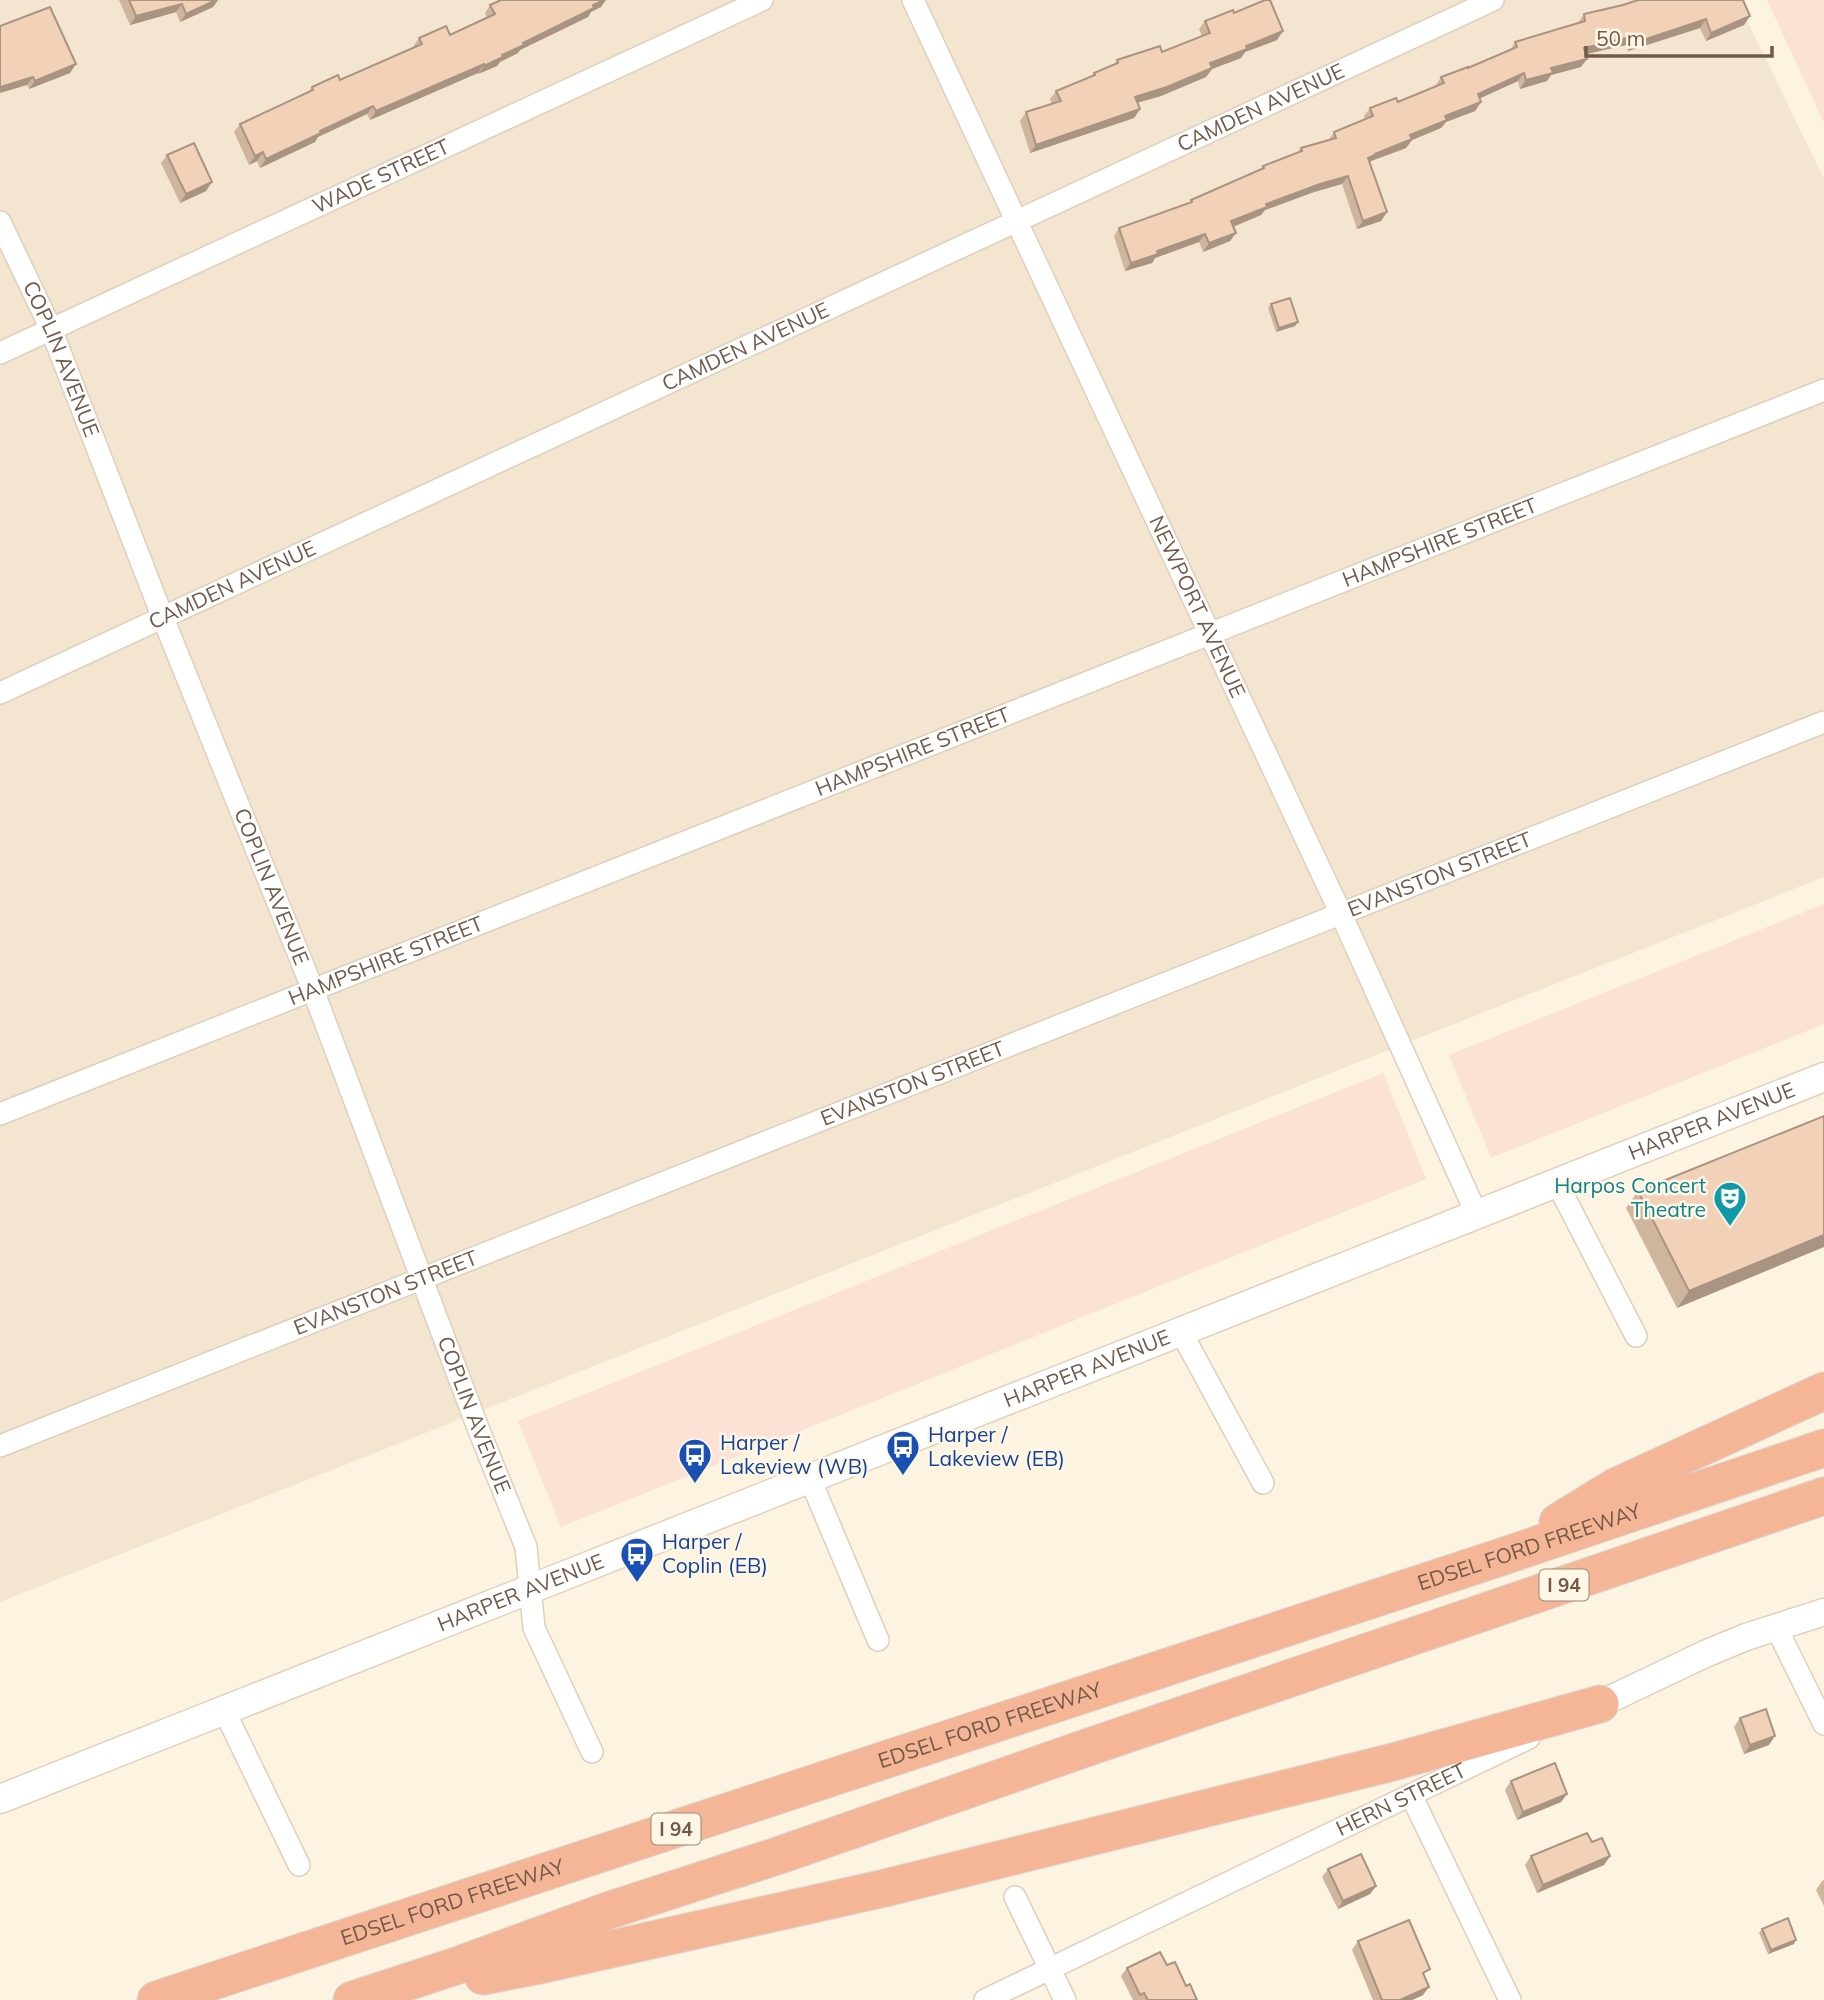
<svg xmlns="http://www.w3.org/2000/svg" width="1824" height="2000" font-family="Mulish,sans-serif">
	<rect width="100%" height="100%" fill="#fcf3e0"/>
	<path fill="#f3e5cf" d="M0 0H1737L1824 179V877L0 1602Z"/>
	<g fill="#fce2d4">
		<path d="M1767 0H1824V123Z"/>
		<path d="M1824 904V1024L1491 1158 1449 1055Z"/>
		<path d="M1383 1073 1426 1179 561 1527 518 1421Z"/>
	</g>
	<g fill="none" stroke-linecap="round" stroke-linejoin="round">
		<defs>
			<g id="minor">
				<path id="s1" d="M913 0 1341 914 1477 1215"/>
				<path id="s2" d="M0 222 51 329 163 618 313 990 478 1428 526 1547 534 1628 592 1752"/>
				<path id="s3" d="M0 353 762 0"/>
				<path id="s4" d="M0 693 1493 0"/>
				<path id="s5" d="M0 1114 1824 390"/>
				<path d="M1557 1183 1636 1336"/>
				<path d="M1181 1332 1263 1483"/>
				<path id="s6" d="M0 1446 1824 722"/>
				<path d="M810 1479 878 1640"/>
				<path d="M1776 1627 1824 1724"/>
				<path d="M224 1710 299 1865"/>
				<path d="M1411 1795 1510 2000"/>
				<path d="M1015 1897 1065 2000"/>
				<path id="s7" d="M985 2000 1529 1738"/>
			</g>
			<path id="tertiary" d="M1600 1704 1705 1654 1746 1637 1824 1612"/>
			<g id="secondary">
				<path id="s8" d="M0 1799 1824 1077"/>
			</g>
			<g id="motorway">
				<path d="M1558 1522 1615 1487 1824 1391"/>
				<path d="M483 1976 540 1965 885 1888 1393 1762 1600 1704"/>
				<path id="s9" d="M156 2000 1498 1558 1824 1448"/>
				<path d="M352 2000 456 1966 610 1910 780 1855 1086 1748 1824 1496"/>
			</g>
		</defs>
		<use href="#minor" stroke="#dfcfbc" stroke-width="24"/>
		<use href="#tertiary" stroke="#dfcfbc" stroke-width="29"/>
		<use href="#secondary" stroke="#e4d1bb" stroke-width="31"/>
		<use href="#motorway" stroke="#ddd7d3" stroke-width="39"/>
		<use href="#minor" stroke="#fff" stroke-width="21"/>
		<use href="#tertiary" stroke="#fff" stroke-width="26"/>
		<use href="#secondary" stroke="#fff" stroke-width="28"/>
		<use href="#motorway" stroke="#f5b697" stroke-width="37"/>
	</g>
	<g fill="#cfb59e">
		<path d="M119 0H218L213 7 180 22 176 12 130 25Z"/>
		<path d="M490 5 601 7 591 12 588 17 520 50 518 53 500 62 497 66 478 74V73L370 120 367 114 318 137 315 142 260 168 257 161 249 165 234 132 240 124 309 92 312 87 340 80 414 48 413 47 419 38 450 35 487 18 485 13Z"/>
		<path d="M1234 13 1277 40 1245 52 1241 58 1212 69 1206 77 1161 96 1137 103 1140 109 1134 118 1030 153 1020 121 1026 112 1052 104 1050 99 1056 91 1091 77 1094 73 1114 65 1117 60 1162 52 1202 37 1199 29 1205 21Z"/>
		<path d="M1584 14 1750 16 1744 25 1706 41 1700 28 1628 51 1626 45 1586 54 1581 67 1551 75 1547 81 1520 89 1518 81 1480 98 1481 102 1475 111 1446 122 1441 128 1412 140 1406 148 1371 161 1370 163 1387 212 1381 221 1357 229 1342 184 1314 192 1265 210 1261 215 1233 227 1236 233 1230 241 1203 252 1199 242 1155 258 1152 263 1125 271 1114 236 1119 228 1189 203 1191 200 1260 170 1263 166 1297 153 1301 148 1328 141 1334 132 1365 119 1364 116 1370 108 1398 102 1436 87V85L1441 77 1468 68 1510 50 1515 42 1578 23Z"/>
		<path d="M0 26 70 73 29 89Z"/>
		<path d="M167 155 206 191 180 203 161 163Z"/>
		<path d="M1271 304 1295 326 1276 332 1268 308Z"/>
		<path d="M1824 1116 1677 1308 1626 1208 1638 1191Z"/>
		<path d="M1740 1718 1769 1745 1744 1754 1734 1727Z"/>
		<path d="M1511 1781 1567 1794 1561 1802 1517 1820 1505 1790Z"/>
		<path d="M1592 1842 1610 1856 1604 1865 1537 1893 1525 1865 1531 1856Z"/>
		<path d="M1328 1869 1376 1886 1370 1894 1338 1909 1322 1877Z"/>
		<path d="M1824 1880V1906L1816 1890 1822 1881Z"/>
		<path d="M1762 1929 1794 1944 1768 1954 1759 1933Z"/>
		<path d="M1358 1941 1423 1995 1412 2000H1373L1352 1950Z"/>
		<path d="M1167 1965 1186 1986 1197 2000H1133L1121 1976 1127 1968Z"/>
	</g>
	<g fill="#a99381">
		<path d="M216 0H218L213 7 180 22 186 14Z"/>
		<path d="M604 0H606L601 7 591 12 588 17 520 50 518 53 500 62 497 66 478 74 484 66 502 55Z"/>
		<path d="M182 4 176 12 130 25 136 16Z"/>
		<path d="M1750 16 1744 25 1706 41 1711 33Z"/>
		<path d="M1706 19 1700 28 1628 51 1634 43Z"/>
		<path d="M1283 31 1277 40 1245 52 1241 58 1212 69 1206 77 1161 96 1129 105 1135 97 1210 63 1246 46Z"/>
		<path d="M1631 37 1626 45 1578 56 1584 48Z"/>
		<path d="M1587 59 1581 67 1551 75 1547 81 1520 89 1526 80 1551 68Z"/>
		<path d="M76 64 70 73 29 89 35 81Z"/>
		<path d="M484 64 478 73 370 120 376 111Z"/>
		<path d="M1524 73 1518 81 1472 102 1478 94Z"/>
		<path d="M33 77 27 85 0 93V87Z"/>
		<path d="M1481 102 1475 111 1446 122 1441 128 1412 140 1406 148 1371 161 1370 163 1368 158 1375 154 1445 116Z"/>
		<path d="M373 106 367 114 318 137 315 142 260 168 266 159 320 131Z"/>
		<path d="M1140 109 1134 118 1030 153 1036 145Z"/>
		<path d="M263 152 257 161 249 165 255 156Z"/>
		<path d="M1348 176 1342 184 1314 192 1265 210 1261 215 1225 230 1231 221 1266 204 1320 184Z"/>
		<path d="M212 182 206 191 180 203 186 194Z"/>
		<path d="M1387 212 1381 221 1357 229 1363 221Z"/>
		<path d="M1236 233 1230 241 1203 252 1209 243Z"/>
		<path d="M1205 234 1199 242 1155 258 1152 263 1125 271 1131 263 1157 251Z"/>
		<path d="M1298 322 1295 326 1276 332 1279 328Z"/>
		<path d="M1824 1235V1247L1677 1308 1689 1291Z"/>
		<path d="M1775 1736 1769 1745 1744 1754 1750 1745Z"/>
		<path d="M1567 1794 1561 1802 1517 1820 1523 1812Z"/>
		<path d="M1610 1856 1604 1865 1537 1893 1543 1885Z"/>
		<path d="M1376 1886 1370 1894 1338 1909 1343 1901Z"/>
		<path d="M1796 1940 1794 1944 1768 1954 1771 1950Z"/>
		<path d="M1429 1987 1423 1995 1412 2000H1400Z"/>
	</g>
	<g fill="#f1d2b8" stroke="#a99381" stroke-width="2">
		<path d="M129 0H216L186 14 182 4 136 16Z"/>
		<path d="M501 0H604L593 5 594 8 523 43 524 45 502 55 503 57 484 66V64L376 111 373 106 320 131 321 133 266 159 263 152 255 156 240 124 313 90 312 87 338 75 340 80 422 44 419 38 446 26 450 35 495 14 490 5Z"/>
		<path d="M1265 0H1270L1283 31 1246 46 1247 49 1210 63 1212 68 1167 87 1135 97 1140 109 1036 145 1026 112 1061 101 1056 91 1095 75 1094 73 1118 63 1117 60 1160 46 1162 52 1210 33 1205 21 1233 10 1234 13Z"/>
		<path d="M1638 0H1743L1750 16 1711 33 1706 19 1634 43 1631 37 1584 48 1587 59 1551 68 1553 73 1526 80 1524 73 1478 94 1481 102 1445 116 1447 120 1410 135 1412 139 1375 154V155L1368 158 1387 212 1363 221 1348 176 1320 184 1266 204 1267 207 1231 221 1236 233 1209 243 1205 234 1157 251 1158 254 1131 263 1119 228 1192 202 1191 200 1264 168 1263 166 1302 151 1301 148 1336 138 1334 132 1373 116 1370 108 1396 98 1398 102 1444 83 1441 77 1468 67V68L1517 47 1515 42 1585 21 1584 14 1623 5Z"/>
		<path d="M50 7 76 64 35 81 33 77 0 87V26Z"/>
		<path d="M194 143 212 182 186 194 167 155Z"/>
		<path d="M1290 298 1298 322 1279 328 1271 304Z"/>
		<path d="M1824 1116V1235L1689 1291 1638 1191Z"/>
		<path d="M1766 1709 1775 1736 1750 1745 1740 1718Z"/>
		<path d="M1555 1763 1567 1794 1523 1812 1511 1781Z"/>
		<path d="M1587 1833 1592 1842 1602 1838 1610 1856 1543 1885 1531 1856Z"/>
		<path d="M1361 1854 1376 1886 1343 1901 1328 1869Z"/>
		<path d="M1788 1918 1796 1940 1771 1950 1762 1929Z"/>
		<path d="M1409 1920 1430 1969 1423 1973 1429 1987 1400 2000H1382L1358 1941Z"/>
		<path d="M1160 1952 1167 1965 1175 1962 1186 1986 1190 1984 1197 2000H1148L1144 1993 1140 1995 1127 1968Z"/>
	</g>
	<defs>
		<symbol id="theatre-pin" viewBox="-11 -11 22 30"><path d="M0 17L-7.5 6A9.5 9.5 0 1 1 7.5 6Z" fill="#0f9aa8" stroke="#fff7e6"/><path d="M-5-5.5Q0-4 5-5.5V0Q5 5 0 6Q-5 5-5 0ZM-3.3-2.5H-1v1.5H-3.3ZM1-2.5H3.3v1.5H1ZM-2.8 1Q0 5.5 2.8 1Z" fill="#fff"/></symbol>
		<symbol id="bus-pin" viewBox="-11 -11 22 30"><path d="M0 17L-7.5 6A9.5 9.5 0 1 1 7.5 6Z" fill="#1a4fb4" stroke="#fff7e6"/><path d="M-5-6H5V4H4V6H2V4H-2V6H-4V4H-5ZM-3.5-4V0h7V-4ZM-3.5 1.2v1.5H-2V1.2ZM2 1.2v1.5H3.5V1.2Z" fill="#fff"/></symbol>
	</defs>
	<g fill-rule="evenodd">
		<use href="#theatre-pin" x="1711" y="1179" width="38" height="52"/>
		<use href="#bus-pin" x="884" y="1428" width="38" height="52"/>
		<use href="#bus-pin" x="676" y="1436" width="38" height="52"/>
		<use href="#bus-pin" x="618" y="1535" width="38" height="52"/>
	</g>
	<g text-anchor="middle" stroke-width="5" stroke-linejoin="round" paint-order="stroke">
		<g fill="#fff7e6" stroke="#9c8877" stroke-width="2">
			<rect x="1539.5" y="1569.5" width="49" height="31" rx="5"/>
			<rect x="651.5" y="1813.5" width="49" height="31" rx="5"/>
		</g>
		<g font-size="19" font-weight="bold" fill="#725948">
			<text x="1564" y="1592">I 94</text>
			<text x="676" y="1836">I 94</text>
		</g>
		<g font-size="21" fill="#725948" stroke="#fff7e6">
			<text dy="7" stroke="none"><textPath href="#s4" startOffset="1390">CAMDEN AVENUE</textPath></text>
			<text dy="7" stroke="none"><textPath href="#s3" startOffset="420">WADE STREET</textPath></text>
			<text dy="7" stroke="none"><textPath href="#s4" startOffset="822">CAMDEN AVENUE</textPath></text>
			<text dy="7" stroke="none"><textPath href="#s2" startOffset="150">COPLIN AVENUE</textPath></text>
			<text dy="7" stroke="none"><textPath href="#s5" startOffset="1549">HAMPSHIRE STREET</textPath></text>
			<text dy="7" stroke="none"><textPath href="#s4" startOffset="256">CAMDEN AVENUE</textPath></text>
			<text dy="7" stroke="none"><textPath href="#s1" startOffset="670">NEWPORT AVENUE</textPath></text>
			<text dy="7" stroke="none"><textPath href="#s5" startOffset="982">HAMPSHIRE STREET</textPath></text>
			<text dy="7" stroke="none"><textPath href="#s6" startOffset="1549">EVANSTON STREET</textPath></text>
			<text dy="7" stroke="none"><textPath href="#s2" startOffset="718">COPLIN AVENUE</textPath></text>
			<text dy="7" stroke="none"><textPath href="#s5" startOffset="415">HAMPSHIRE STREET</textPath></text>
			<text dy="7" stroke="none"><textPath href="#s6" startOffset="982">EVANSTON STREET</textPath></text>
			<text dy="7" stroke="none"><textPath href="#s8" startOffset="1841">HARPER AVENUE</textPath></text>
			<text dy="7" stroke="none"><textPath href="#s6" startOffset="415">EVANSTON STREET</textPath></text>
			<text dy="7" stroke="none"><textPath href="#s8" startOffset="1169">HARPER AVENUE</textPath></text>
			<text dy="7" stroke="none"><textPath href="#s2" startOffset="1284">COPLIN AVENUE</textPath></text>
			<text dy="7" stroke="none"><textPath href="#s9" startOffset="1446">EDSEL FORD FREEWAY</textPath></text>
			<text dy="7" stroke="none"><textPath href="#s8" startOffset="560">HARPER AVENUE</textPath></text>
			<text dy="7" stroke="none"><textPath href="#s9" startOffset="878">EDSEL FORD FREEWAY</textPath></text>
			<text dy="7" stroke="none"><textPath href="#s7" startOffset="462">HERN STREET</textPath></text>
			<text dy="7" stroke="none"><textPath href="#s9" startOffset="312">EDSEL FORD FREEWAY</textPath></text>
		</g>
		<g font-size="21" fill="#0d838f" stroke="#fff7e6" text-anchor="end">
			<text x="1706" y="1193">Harpos Concert<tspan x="1706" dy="24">Theatre</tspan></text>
		</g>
		<g font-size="21" fill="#164399" stroke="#fff7e6" text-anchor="start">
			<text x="928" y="1442">Harper /<tspan x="928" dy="24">Lakeview (EB)</tspan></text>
			<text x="720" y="1450">Harper /<tspan x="720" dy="24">Lakeview (WB)</tspan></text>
			<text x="662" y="1549">Harper /<tspan x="662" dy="24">Coplin (EB)</tspan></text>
		</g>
	</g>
	<path d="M1586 46v10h186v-10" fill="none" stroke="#725948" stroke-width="3.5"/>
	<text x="1596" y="46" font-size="21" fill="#725948" stroke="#fff7e6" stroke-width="5" paint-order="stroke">50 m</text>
</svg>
